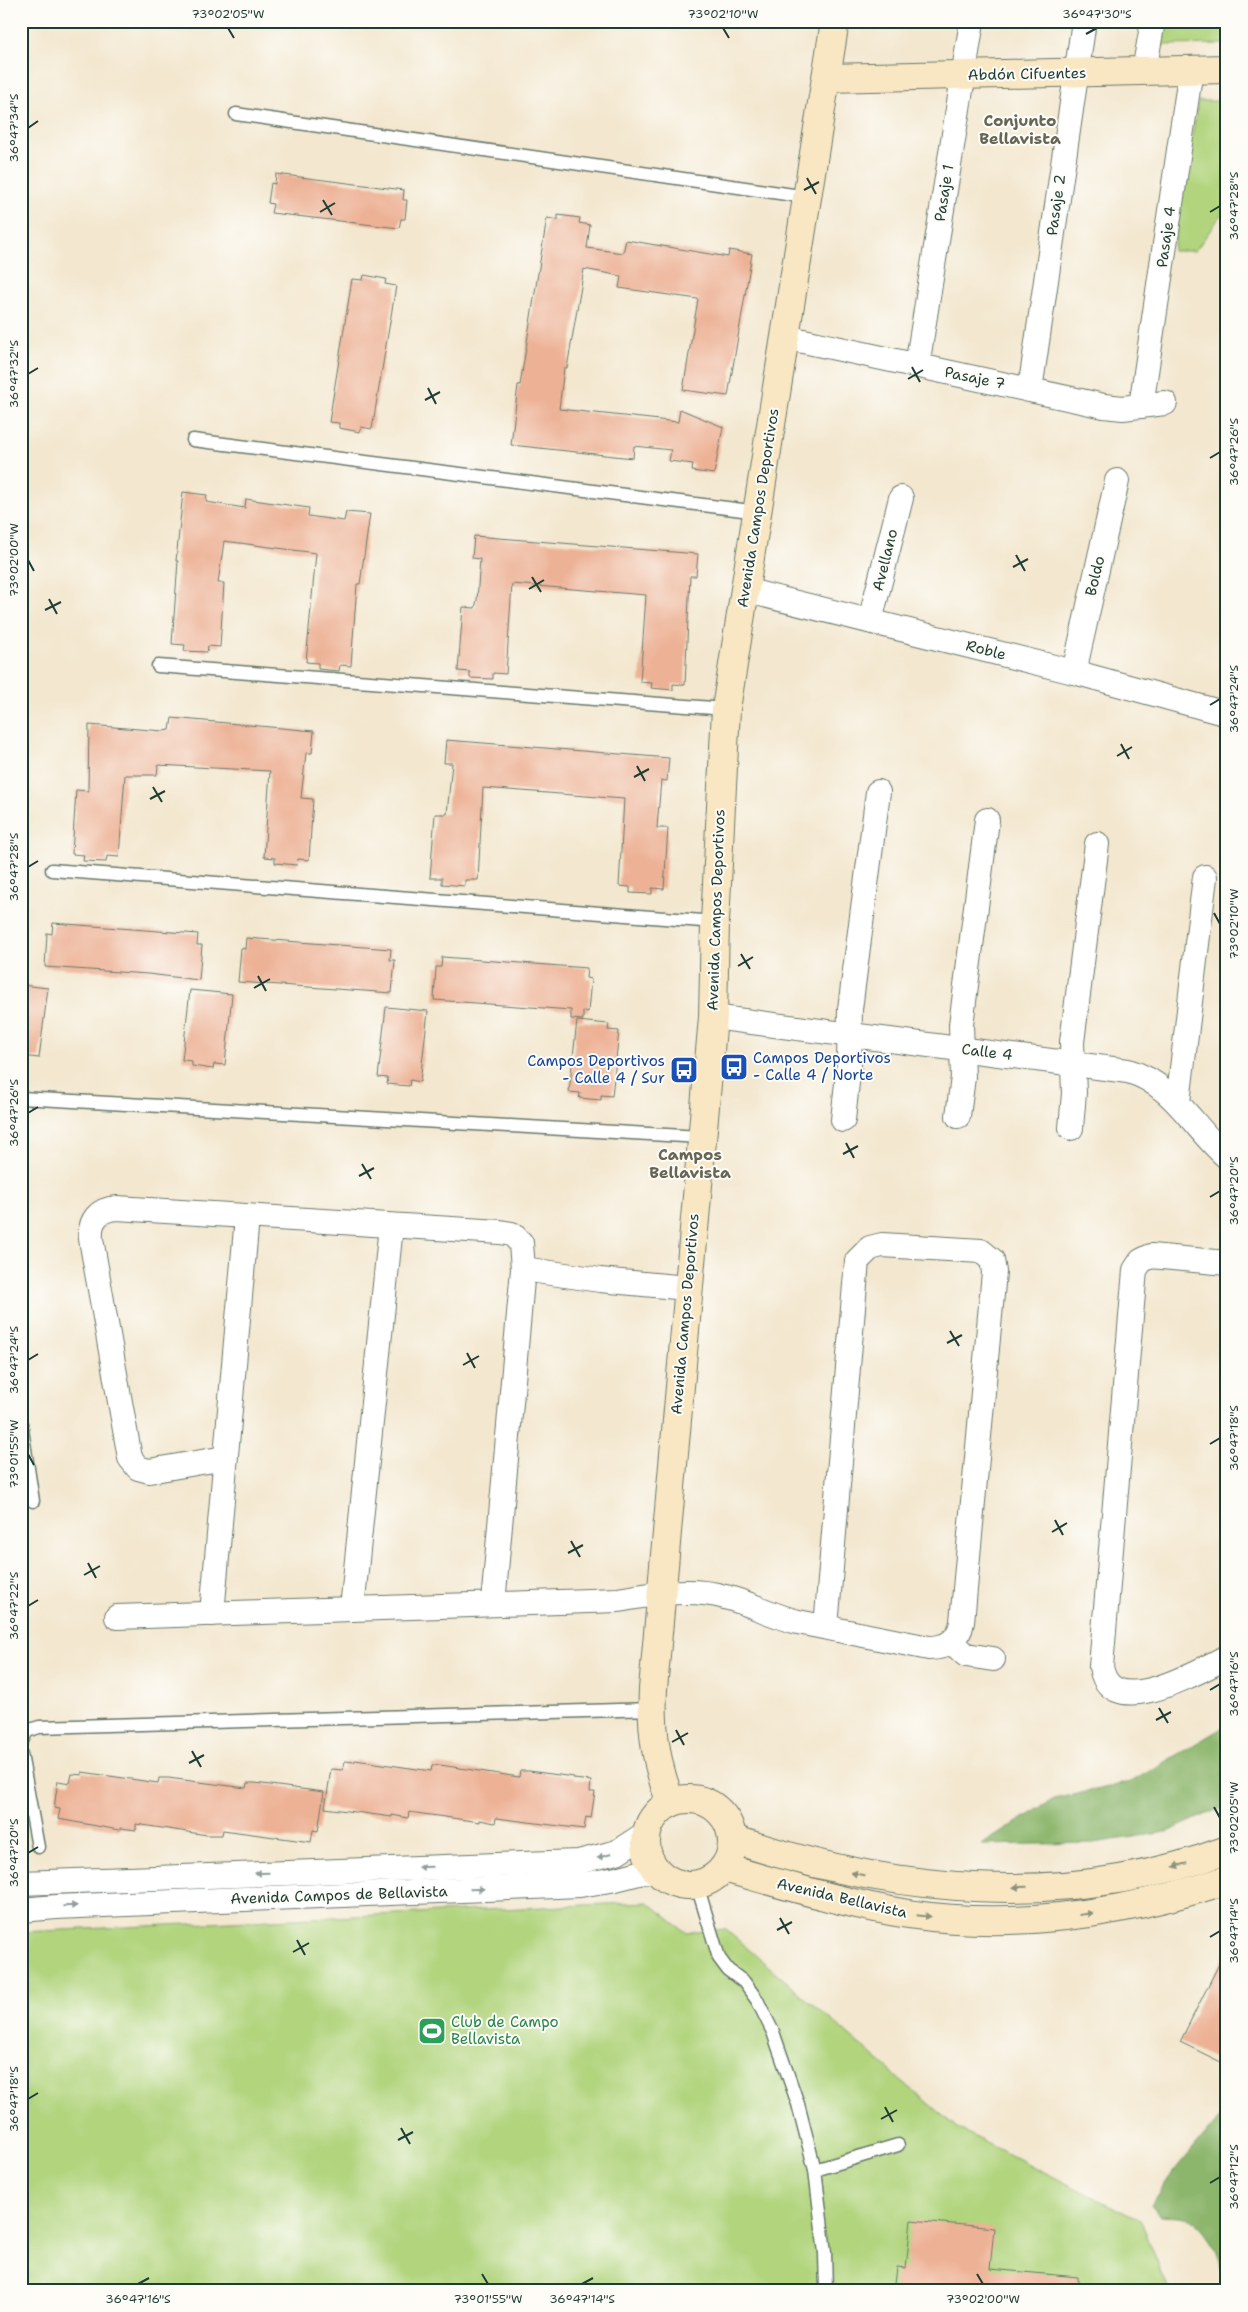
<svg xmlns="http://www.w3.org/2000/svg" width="1248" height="2312" font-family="'Shantell Sans',sans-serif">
	<rect width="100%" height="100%" fill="#fdfcf7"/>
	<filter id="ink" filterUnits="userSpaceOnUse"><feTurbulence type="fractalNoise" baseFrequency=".02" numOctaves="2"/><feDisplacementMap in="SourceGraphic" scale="10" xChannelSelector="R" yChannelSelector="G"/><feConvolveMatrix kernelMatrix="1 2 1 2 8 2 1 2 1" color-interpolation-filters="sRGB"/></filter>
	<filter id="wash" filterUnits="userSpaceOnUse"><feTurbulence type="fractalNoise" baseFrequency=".0096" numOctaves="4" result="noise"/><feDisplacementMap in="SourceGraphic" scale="20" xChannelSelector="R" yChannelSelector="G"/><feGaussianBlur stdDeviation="1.12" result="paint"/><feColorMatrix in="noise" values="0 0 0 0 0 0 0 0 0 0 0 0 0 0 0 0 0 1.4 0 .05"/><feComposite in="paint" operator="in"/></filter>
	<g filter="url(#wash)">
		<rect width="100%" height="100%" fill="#f3e7cf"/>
		<g fill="#b1d47d" stroke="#688858">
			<path d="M1161 21H1227V44L1158 45Z"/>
			<path d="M1198 101H1227V207L1195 251H1173Z"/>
			<path d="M648 1902 687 1933 725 1929 957 2128 1141 2221 1169 2291H21V1932Z"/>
		</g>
		<g fill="#8cb66c" stroke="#567a50">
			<path d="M1227 1725V1805L1167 1832 1093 1843 981 1845 1054 1799 1131 1782Z"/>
			<path d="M1227 2105V2277L1224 2278C1219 2259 1209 2225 1188 2219 1179 2216 1169 2217 1160 2216L1151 2205 1174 2172 1221 2116Z"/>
		</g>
		<g id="blocks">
			<g fill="#edb296">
				<path d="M276 174 404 190 403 200H407L405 219H401L399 228 271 213 273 204 268 203 271 183 275 184Z"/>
				<path d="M558 215 580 218 579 223 590 225 587 248 623 253 626 240 728 257 729 250 752 254 728 396 683 390 698 299 619 288 621 276 584 269 567 368H564L559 409 678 422 680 409 723 427 714 474 692 471 693 464 669 461 671 450 634 446 633 458 511 445 518 385H520L547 218 558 220Z"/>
				<path d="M364 275 386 279 385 284 396 286 372 429 361 427 360 432 339 428V423L329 422 352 279 363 280Z"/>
				<path d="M183 492 207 495 206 502 245 508 246 499 309 508 308 516 344 521 346 512 370 514 360 584H357L351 666 340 665 339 671 318 669V663L306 662 316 553 224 541 218 583H224L220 647 208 646 207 652 184 651 185 645 172 644 178 561H176Z"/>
				<path d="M474 536 698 554 696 576H690L685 685 673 684V690L651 688 652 683 640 682 646 595 512 584 506 674 493 673V679L470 678V672L458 671 463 607 475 608 477 600 480 559 472 558Z"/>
				<path d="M172 718 314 731 312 753H306L301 798 313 799 309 860 298 859 297 865 275 863V858L264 857 270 771 158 765 157 775H125L119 857 107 856 106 862 83 861 84 855 72 854 76 790 88 791 89 725 163 731 170 730Z"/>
				<path d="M446 740 669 758 667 781 661 780 657 828H668L664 889 652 888V894L630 893V887L619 886 624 799 483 788 478 880H465V886L442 884V878H430L435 814H447L452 763H444Z"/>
				<path d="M53 923 198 934 197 945H202L199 980 148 974 45 967 47 933 52 934Z"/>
				<path d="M246 938 391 949 390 960H395L392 993 238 982 241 948 245 949Z"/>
				<path d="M442 957 587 968 586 978 591 979 588 1012 583 1011V1020L571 1019V1010L434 1000 436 967H441Z"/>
				<path d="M21 985 48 988 39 1058 21 1056Z"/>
				<path d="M190 990 232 994 225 1065 214 1064 213 1069 192 1066V1061L182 1060Z"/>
				<path d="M386 1007 428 1011 420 1082 410 1080 409 1086 387 1084 388 1078 378 1077Z"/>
				<path d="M577 1021 609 1024 608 1030 619 1031 612 1096 601 1095V1100L579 1098 580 1093 569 1092Z"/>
				<path d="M355 1760 431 1771 432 1766 440 1765 519 1777 520 1771H529L574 1777V1779L591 1781 590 1792H595L591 1818 586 1817 584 1829 496 1818 495 1823 480 1820V1822L409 1812 408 1818 392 1815V1817L325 1808 331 1769 343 1770 345 1761 354 1762Z"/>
				<path d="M82 1772 158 1783 159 1778H168L246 1788 247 1783H255L324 1792 318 1831 313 1830 311 1842 223 1830 222 1835H207L136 1824V1830L120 1828 119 1830 58 1819 60 1809 54 1808 58 1781 70 1783 72 1774 82 1775Z"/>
				<path d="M1227 1948V2065L1180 2042Z"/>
				<path d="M911 2220 994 2228 990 2269 1078 2277V2291H894L897 2267 906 2268Z"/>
			</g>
		</g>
	</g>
	<g filter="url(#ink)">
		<use href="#blocks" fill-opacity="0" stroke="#69786a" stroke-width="1"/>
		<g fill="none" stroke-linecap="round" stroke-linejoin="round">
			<defs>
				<g id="lane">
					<path d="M236 114 807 197"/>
					<path d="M193 440 758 512"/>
					<path d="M158 666 726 709"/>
					<path d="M52 870 715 922"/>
					<path d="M21 1098 701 1137"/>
					<path d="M21 1423 33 1501"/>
					<path d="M21 1743 27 1731 39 1727 652 1709"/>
					<path d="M21 1754 38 1847"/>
					<path d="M697 1885 719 1958 728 1970 744 1982 757 2000 773 2032 798 2104 815 2170 825 2253 826 2291"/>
					<path d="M815 2170 898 2145"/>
				</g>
				<g id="street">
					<path d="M1144 71 1153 21"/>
					<path d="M785 337 1104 406 1123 408 1165 403"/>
					<path d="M917 366 972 21"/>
					<path d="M1030 390 1084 21"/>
					<path d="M1141 406 1191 69"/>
					<path d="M744 590 1074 672 1227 714"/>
					<path d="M870 621 901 498"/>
					<path d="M1074 672 1117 481"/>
					<path d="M713 1017 1128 1071C1174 1084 1193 1128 1227 1157"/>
					<path d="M1178 1102 1205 877"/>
					<path d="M958 1116 963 1077 961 1025 987 820"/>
					<path d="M843 1120 849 1064 850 1009 878 792"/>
					<path d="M1071 1128 1074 1093 1072 1042 1097 844"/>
					<path d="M1227 1263 1151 1256 1141 1261 1135 1270 1101 1666C1109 1724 1198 1671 1227 1657"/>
					<path d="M523 1269 600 1280 687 1288"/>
					<path d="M225 1458 149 1471 138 1468 130 1458 91 1239C89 1220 99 1209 117 1208L500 1232 512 1234 521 1243 523 1269 493 1604"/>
					<path d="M352 1609 391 1226"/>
					<path d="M212 1614 247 1217"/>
					<path d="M117 1617 618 1600C653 1594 690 1587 725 1597 750 1603 773 1616 798 1622L929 1648C947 1648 959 1640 962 1622L994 1272 992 1260 981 1251 882 1245 870 1248 857 1261 826 1627"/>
					<path d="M952 1642 966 1655 993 1659"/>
					<path d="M21 1883 578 1862 617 1852 646 1833"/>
					<path d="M21 1910 56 1907 580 1885 616 1879 655 1869"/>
				</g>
				<g id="secondary">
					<path d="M827 78 1227 69"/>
					<circle cx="689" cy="1842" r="43"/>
					<path d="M671 1803C656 1765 651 1730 653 1689L713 1017 715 922 726 709 835 21"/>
					<path d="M733 1839C891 1893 1067 1910 1227 1850"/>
					<path d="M724 1868C785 1885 846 1904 908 1914 1016 1930 1124 1914 1227 1880"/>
				</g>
			</defs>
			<use href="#lane" stroke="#69786a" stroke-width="15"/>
			<use href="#street" stroke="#69786a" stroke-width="26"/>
			<use href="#secondary" stroke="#69786a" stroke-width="30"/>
			<use href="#lane" stroke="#fff" stroke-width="12"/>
			<use href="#street" stroke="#fff" stroke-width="24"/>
			<use href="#secondary" stroke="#f9e7c3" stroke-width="28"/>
		</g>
		<defs><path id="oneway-solid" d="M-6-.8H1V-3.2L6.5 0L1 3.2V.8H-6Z" transform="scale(1.25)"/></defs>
		<g fill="#8f9e9a">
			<use href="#oneway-solid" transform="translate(604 1856) rotate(164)"/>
			<use href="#oneway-solid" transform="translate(425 1867) rotate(178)"/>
			<use href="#oneway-solid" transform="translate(262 1873) rotate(178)"/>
			<use href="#oneway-solid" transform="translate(477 1889) rotate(-2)"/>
			<use href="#oneway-solid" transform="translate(70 1906) rotate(-2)"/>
		</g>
		<g fill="#8c927c">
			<use href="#oneway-solid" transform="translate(1180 1865) rotate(166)"/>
			<use href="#oneway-solid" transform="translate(858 1874) rotate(-169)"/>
			<use href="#oneway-solid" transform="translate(1020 1887) rotate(178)"/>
			<use href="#oneway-solid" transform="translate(1086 1914) rotate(-7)"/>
			<use href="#oneway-solid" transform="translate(924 1916) rotate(6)"/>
		</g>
	</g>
	<path fill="none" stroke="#1f3d34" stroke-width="2" d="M228 28 234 38M723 28 729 38M1086 34 1097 28M28 128 38 121M807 178 816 194M804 190 819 182M323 200 332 215M320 212 335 203M1210 212 1220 206M912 367 920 382M28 374 38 368M908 379 923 370M428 388 436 404M425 400 440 392M1210 458 1220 452M1016 555 1025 571M28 560 34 571M1013 567 1028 559M532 577 541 592M529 589 544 580M49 599 57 614M45 610 61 602M1210 705 1220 699M1121 744 1129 759M1117 756 1132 747M637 766 645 781M634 777 649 769M153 787 162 802M150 799 165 791M28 867 38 861M1214 913 1220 924M741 954 750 969M738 966 753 957M258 976 266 991M254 988 270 979M28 1113 38 1107M846 1143 854 1158M843 1154 858 1146M362 1164 371 1179M359 1176 374 1168M1210 1197 1220 1191M950 1331 959 1346M947 1343 962 1335M467 1353 475 1368M28 1360 38 1354M463 1365 479 1356M1210 1444 1220 1438M28 1454 34 1465M1055 1520 1063 1535M1052 1532 1067 1523M571 1541 580 1557M568 1553 583 1545M88 1563 96 1578M84 1575 100 1566M28 1606 38 1600M1210 1690 1220 1684M1159 1708 1168 1723M1156 1720 1171 1712M676 1730 684 1745M672 1742 688 1733M192 1751 201 1767M189 1763 204 1755M1214 1807 1220 1818M28 1853 38 1847M780 1918 789 1934M777 1930 792 1922M1210 1937 1220 1931M297 1940 305 1955M293 1952 309 1943M28 2099 38 2093M885 2107 893 2122M881 2119 897 2110M401 2128 410 2144M398 2140 413 2132M1210 2183 1220 2177M482 2274 488 2284M977 2274 983 2284M138 2284 149 2278M582 2284 593 2278"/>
	<defs>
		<symbol id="bus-square" viewBox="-11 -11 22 22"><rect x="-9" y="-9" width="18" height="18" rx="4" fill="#1a4fb4" stroke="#fdfcf7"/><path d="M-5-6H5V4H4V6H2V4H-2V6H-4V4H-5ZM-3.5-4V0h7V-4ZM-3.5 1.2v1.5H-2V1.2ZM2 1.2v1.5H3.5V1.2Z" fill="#fff"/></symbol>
		<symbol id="stadium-square" viewBox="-11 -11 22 22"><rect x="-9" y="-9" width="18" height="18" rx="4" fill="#2e9e5b" stroke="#fdfcf7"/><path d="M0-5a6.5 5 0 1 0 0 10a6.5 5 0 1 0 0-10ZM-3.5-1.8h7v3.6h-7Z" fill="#fff"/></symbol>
	</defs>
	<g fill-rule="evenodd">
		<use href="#bus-square" x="718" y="1051" width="32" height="32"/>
		<use href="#bus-square" x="668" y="1054" width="32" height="32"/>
		<use href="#stadium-square" x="416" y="2015" width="32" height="32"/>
	</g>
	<g text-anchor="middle" stroke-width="4" stroke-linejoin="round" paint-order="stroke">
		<g font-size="15" fill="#1f3d34" stroke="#fdfcf7">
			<text transform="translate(1027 74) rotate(-1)" y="5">Abdón Cifuentes</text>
			<text transform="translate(944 193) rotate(-81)" y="5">Pasaje 1</text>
			<text transform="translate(1056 205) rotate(-82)" y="5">Pasaje 2</text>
			<text transform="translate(1166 237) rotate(-82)" y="5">Pasaje 4</text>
			<text transform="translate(975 378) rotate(12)" y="5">Pasaje 7</text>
			<text transform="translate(758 508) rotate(-81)" y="5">Avenida Campos Deportivos</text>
			<text transform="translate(885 560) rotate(-76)" y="5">Avellano</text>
			<text transform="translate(1095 576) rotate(-77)" y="5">Boldo</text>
			<text transform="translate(986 650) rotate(14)" y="5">Roble</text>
			<text transform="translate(716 910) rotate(-88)" y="5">Avenida Campos Deportivos</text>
			<text transform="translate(987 1052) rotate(7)" y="5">Calle 4</text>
			<text transform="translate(685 1314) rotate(-85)" y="5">Avenida Campos Deportivos</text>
			<text transform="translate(339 1895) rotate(-2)" y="5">Avenida Campos de Bellavista</text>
			<text transform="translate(842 1898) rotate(13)" y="5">Avenida Bellavista</text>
		</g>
		<g font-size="15" fill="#164399" stroke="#fdfcf7" text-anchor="start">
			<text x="753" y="1063">Campos Deportivos<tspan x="753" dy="17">- Calle 4 / Norte</tspan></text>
			<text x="665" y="1066" text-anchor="end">Campos Deportivos<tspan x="665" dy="17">- Calle 4 / Sur</tspan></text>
		</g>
		<g font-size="15" fill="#27864d" stroke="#fdfcf7" text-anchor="start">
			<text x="451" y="2027">Club de Campo<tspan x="451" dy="17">Bellavista</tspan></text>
		</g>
		<g font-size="16" font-weight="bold" fill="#676656" stroke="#fdfcf7">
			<text x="1020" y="126">Conjunto<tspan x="1020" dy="18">Bellavista</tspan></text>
			<text x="690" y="1160">Campos<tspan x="690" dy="18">Bellavista</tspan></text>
		</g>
	</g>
	<rect width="1248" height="2312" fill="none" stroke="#fdfcf7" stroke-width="55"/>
	<rect x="28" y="28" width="1192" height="2256" fill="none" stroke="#1f3d34" stroke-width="2"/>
	<g font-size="12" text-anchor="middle" fill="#1f3d34">
		<text x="228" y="18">73°02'05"W</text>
		<text x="723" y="18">73°02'10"W</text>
		<text x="1097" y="18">36°47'30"S</text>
		<text transform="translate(14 128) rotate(-90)" y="4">36°47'34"S</text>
		<text transform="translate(1234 206) rotate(-90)" y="4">36°47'28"S</text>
		<text transform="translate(14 374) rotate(-90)" y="4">36°47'32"S</text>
		<text transform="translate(1234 452) rotate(-90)" y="4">36°47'26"S</text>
		<text transform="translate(14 560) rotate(-90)" y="4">73°02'00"W</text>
		<text transform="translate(1234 699) rotate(-90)" y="4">36°47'24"S</text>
		<text transform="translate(14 867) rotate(-90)" y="4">36°47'28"S</text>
		<text transform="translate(1234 924) rotate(-90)" y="4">73°02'10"W</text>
		<text transform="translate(14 1113) rotate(-90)" y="4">36°47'26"S</text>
		<text transform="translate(1234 1191) rotate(-90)" y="4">36°47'20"S</text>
		<text transform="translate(14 1360) rotate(-90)" y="4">36°47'24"S</text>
		<text transform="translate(1234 1438) rotate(-90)" y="4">36°47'18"S</text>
		<text transform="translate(14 1454) rotate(-90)" y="4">73°01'55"W</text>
		<text transform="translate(14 1606) rotate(-90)" y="4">36°47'22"S</text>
		<text transform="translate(1234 1684) rotate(-90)" y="4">36°47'16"S</text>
		<text transform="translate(1234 1818) rotate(-90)" y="4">73°02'05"W</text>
		<text transform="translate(14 1853) rotate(-90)" y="4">36°47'20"S</text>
		<text transform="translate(1234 1931) rotate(-90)" y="4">36°47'14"S</text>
		<text transform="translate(14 2099) rotate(-90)" y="4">36°47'18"S</text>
		<text transform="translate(1234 2177) rotate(-90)" y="4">36°47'12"S</text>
		<text x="138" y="2303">36°47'16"S</text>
		<text x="488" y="2303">73°01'55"W</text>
		<text x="582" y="2303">36°47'14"S</text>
		<text x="983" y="2303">73°02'00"W</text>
	</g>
</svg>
